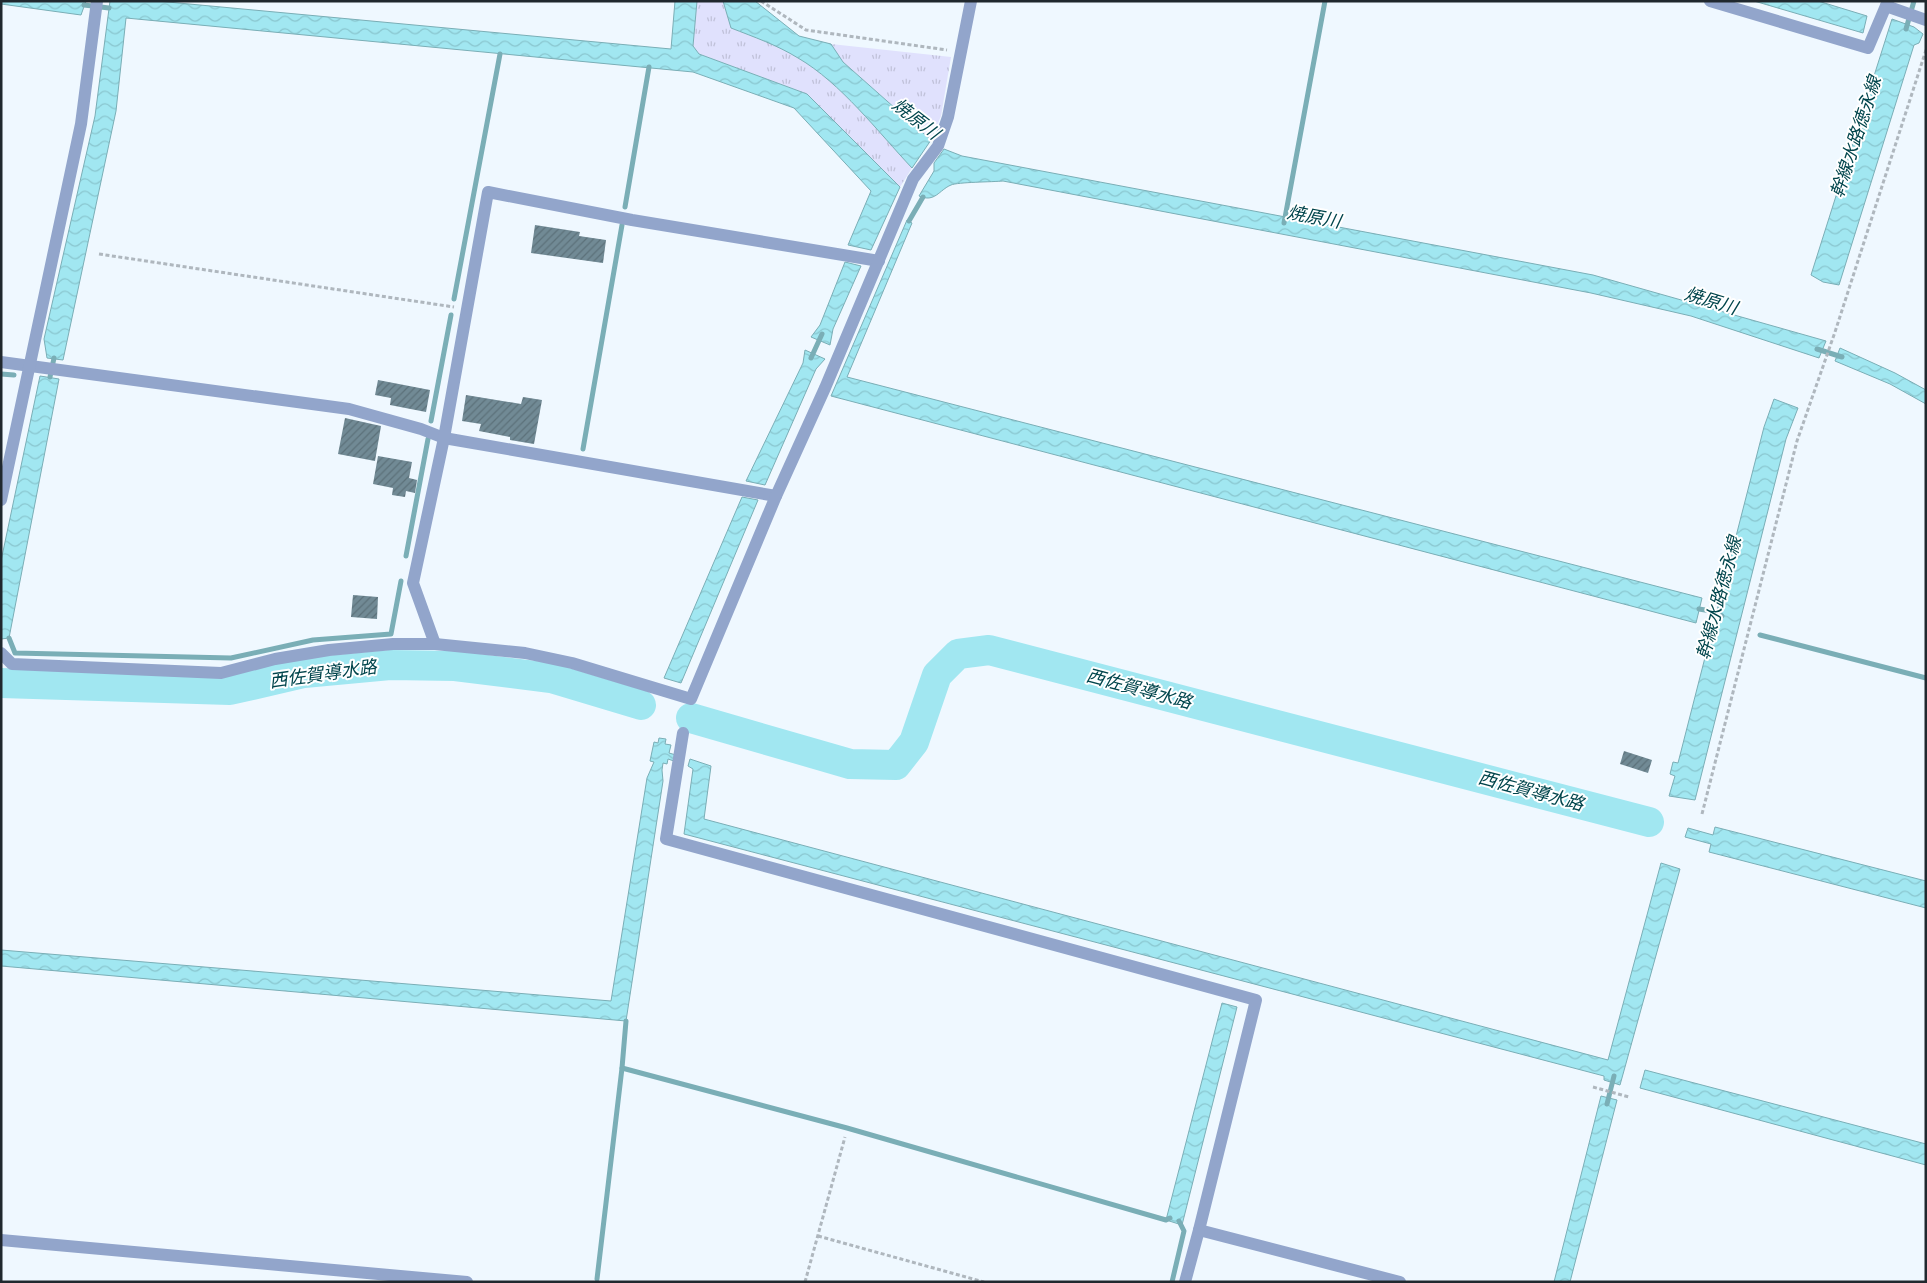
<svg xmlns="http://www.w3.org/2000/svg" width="1927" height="1283" font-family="'Fira Sans','Noto Sans JP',sans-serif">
	<defs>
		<pattern id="grass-tufts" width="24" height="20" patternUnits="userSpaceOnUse" patternTransform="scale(1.25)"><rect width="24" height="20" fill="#e0e1fd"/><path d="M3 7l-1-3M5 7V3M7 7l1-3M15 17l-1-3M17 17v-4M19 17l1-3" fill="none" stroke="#c0c1d9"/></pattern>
		<pattern id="water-waves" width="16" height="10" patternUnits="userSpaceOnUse" patternTransform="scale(1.25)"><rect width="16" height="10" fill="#a1e7f1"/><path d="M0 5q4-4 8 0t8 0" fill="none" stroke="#8ac6cf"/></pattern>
		<pattern id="building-hatch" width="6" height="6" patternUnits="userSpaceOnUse" patternTransform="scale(1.25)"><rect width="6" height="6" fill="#718a95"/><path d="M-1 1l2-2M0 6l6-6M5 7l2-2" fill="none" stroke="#5c717a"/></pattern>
	</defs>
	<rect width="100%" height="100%" fill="#eff8ff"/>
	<g fill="url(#grass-tufts)">
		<path d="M697 1H723L731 28C754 37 777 45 798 58 841 83 878 132 912 168L900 187 807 94 699 54 693 46Z"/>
		<path d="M831 44 951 57 941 116 931 140 843 62Z"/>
	</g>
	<g fill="url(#water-waves)" stroke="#7aaeb6">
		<path d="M1 1H86L81 15 1 4Z"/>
		<path d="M110 1H157L671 49 675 1H697L693 46 699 54 807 94 900 187 871 250 848 245 871 191 794 108 693 72 126 18 116 111 63 360 47 358 44 339 95 116Z"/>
		<path d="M723 1H755L799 36 831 44 843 62 931 140 912 168C878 132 841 83 798 58 777 45 754 37 731 28Z"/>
		<path d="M1754 1H1818L1867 16 1863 33Z"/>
		<path d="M1892 19 1914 27 1923 34 1919 43 1914 45 1839 285 1823 282 1811 275Z"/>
		<path d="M944 149 962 156 1593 275 1826 341 1819 358 1691 316 1591 293 1003 181C993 182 958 182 951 185 939 190 935 203 919 196L934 171V163Z"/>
		<path d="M907 220 912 223 847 377 1702 598 1696 623 831 396Z"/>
		<path d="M845 262 861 266 833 329 830 345 811 337 820 325Z"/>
		<path d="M1840 348 1895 373 1926 390V404L1890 384 1835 361Z"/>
		<path d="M805 350 825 359 816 369 765 485 746 481 803 363Z"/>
		<path d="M40 376 59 379 9 638 1 639V561Z"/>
		<path d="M1774 399 1798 408 1786 439 1695 800 1669 796 1675 776 1670 774 1673 762 1678 763 1764 427Z"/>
		<path d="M742 497 758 500 681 683 664 678Z"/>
		<path d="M659 738 666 739 665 744 671 745 669 753 676 755 674 761 668 759 667 764 663 763 662 770 663 781 626 1021 1 966V950L611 1001 647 778 654 762 650 761 654 742 658 743Z"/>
		<path d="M690 759 711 766 704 819 1608 1060 1661 863 1680 869 1620 1085 1604 1080V1076L684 834 693 769 688 766Z"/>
		<path d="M1715 827 1926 881V908L1709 852 1711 844 1685 837 1688 828 1713 835Z"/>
		<path d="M1222 1003 1237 1007 1182 1225 1166 1220Z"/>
		<path d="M1645 1070 1926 1144V1165L1640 1088Z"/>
		<path d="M1601 1096 1617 1100 1570 1282H1554Z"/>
	</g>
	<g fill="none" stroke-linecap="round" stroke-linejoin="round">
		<g stroke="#7aaeb6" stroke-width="5">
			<path d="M84 5 109 8"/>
			<path d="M1906 29 1914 1"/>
			<path d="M625 207 649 67"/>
			<path d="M909 221 923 197"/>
			<path d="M1284 223 1325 1"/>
			<path d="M454 299 500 54"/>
			<path d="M1817 349 1842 357"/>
			<path d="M811 358 822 334"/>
			<path d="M1 374 14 375"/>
			<path d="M50 377 54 358"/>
			<path d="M431 421 451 315"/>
			<path d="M583 449 622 225"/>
			<path d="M406 556 428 439"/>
			<path d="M1699 609 1717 612 1722 616"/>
			<path d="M1760 635 1926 678"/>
			<path d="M9 638 15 653 231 658 313 640 391 634 401 581"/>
			<path d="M622 1068 847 1128 1166 1220 1170 1218"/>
			<path d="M1607 1104 1614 1076"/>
			<path d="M597 1279 622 1068 626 1021"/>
			<path d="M1172 1282 1184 1231 1179 1221"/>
		</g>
		<g stroke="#a1e7f1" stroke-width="30">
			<path d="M1 683 230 690 304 673 390 665 455 666 551 678 641 705"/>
			<path d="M691 718 850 764 896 765 914 742 937 675 958 654 989 650 1649 822"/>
		</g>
	</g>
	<g fill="url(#building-hatch)">
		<path d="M535 225 580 232 579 236 606 240 603 263 531 253Z"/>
		<path d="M378 380 430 390 426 412 390 405 391 398 375 395Z"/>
		<path d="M466 395 521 404 523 397 542 400 534 444 510 440V437L479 431 481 424 462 421Z"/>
		<path d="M345 418 381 426 375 461 338 454Z"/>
		<path d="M378 456 412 462 409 478 417 480 415 493 406 491 405 497 392 495 393 488 373 484Z"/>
		<path d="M353 595 378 597 377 619 351 617Z"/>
		<path d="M1624 751 1652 760 1648 773 1620 764Z"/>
	</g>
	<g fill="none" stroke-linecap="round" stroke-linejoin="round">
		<g stroke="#afb7be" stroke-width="3" stroke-dasharray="4 2.5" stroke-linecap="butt">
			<path d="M761 1 806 30 947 50"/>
			<path d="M99 254 454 307"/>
			<path d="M1702 814 1797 441 1835 332 1926 50"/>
			<path d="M1593 1087 1629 1097"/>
			<path d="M818 1236 984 1282"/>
			<path d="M805 1282 845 1137"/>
		</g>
		<g stroke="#92a5cb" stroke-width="12">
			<path d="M1710 1 1868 48 1888 1"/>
			<path d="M1886 6 1926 20"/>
			<path d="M1 362 349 409 421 429 444 438 776 496"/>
			<path d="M1 500 81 124 97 1"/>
			<path d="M435 644 413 583 444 438 488 192 632 220 879 261"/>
			<path d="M1 653 12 664 221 673 275 659 329 650 393 644H435L525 653 572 663 691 699 776 496 825 388 913 179 938 146 948 117 971 1"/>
			<path d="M683 733 666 839 1256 1000 1199 1230 1400 1282"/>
			<path d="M1 1240 467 1282"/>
			<path d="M1185 1282 1199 1230"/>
		</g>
	</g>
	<g text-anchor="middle" stroke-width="4" stroke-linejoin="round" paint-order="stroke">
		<g font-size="18" font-style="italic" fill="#01454c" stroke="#fff">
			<text transform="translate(916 119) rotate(38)" y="6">焼原川</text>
			<text transform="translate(1856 137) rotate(-72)" y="6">幹線水路徳永線</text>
			<text transform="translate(1314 217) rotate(11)" y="6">焼原川</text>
			<text transform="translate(1711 301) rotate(17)" y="6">焼原川</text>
			<text transform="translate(1719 598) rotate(-75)" y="6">幹線水路徳永線</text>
			<text transform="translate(323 674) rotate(-8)" y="6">西佐賀導水路</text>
			<text transform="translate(1139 689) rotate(15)" y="6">西佐賀導水路</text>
			<text transform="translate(1531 791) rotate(15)" y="6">西佐賀導水路</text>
		</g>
	</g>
	<rect width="1927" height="1283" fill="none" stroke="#20282e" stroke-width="5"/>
</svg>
